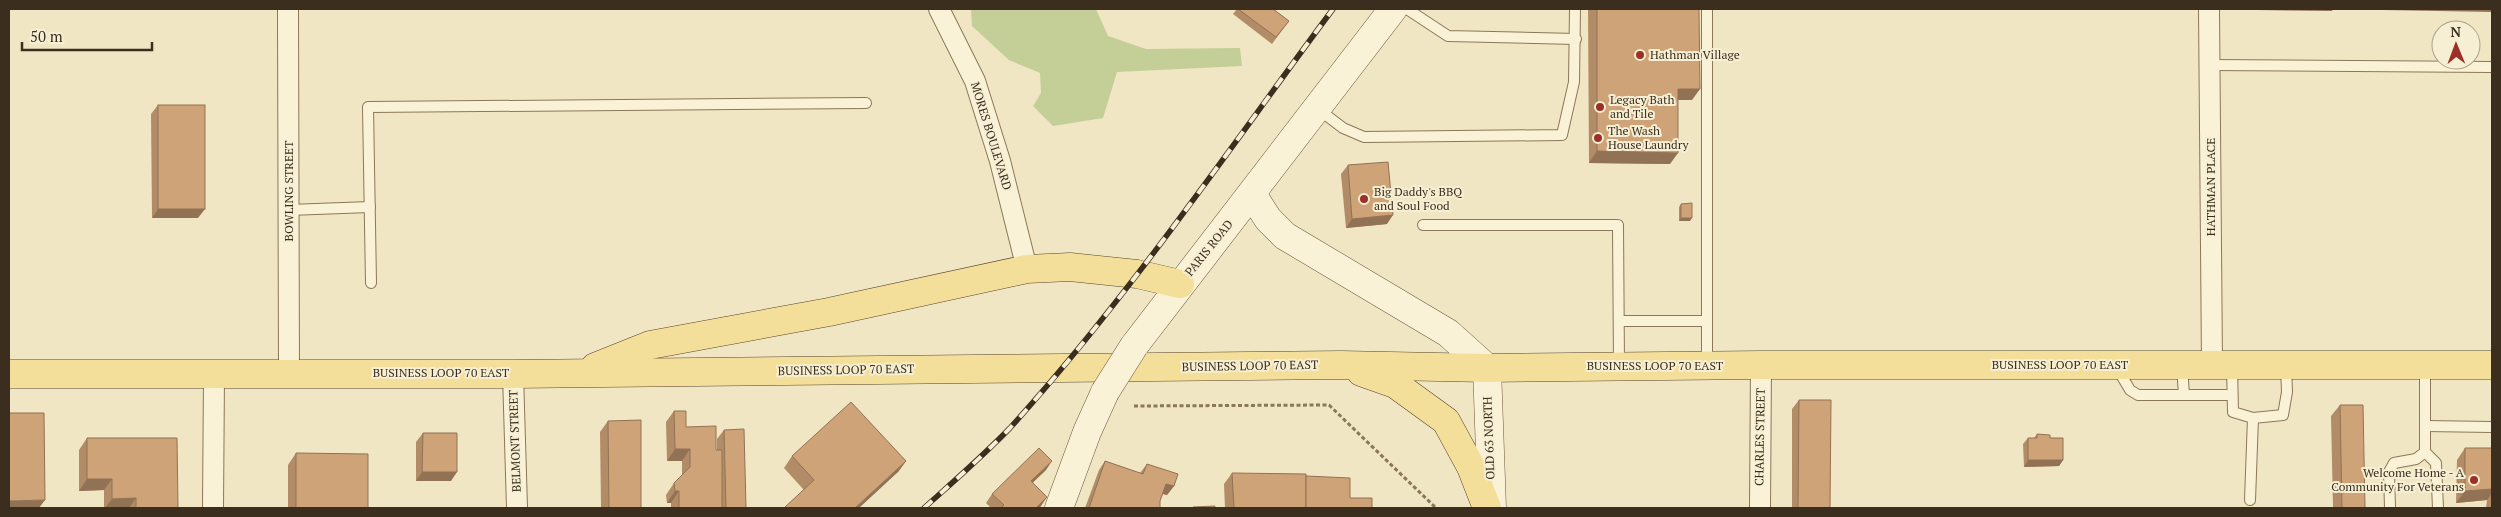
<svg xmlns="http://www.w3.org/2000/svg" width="2501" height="517" font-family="'PT Serif',serif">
	<rect width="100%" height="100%" fill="#f0e6c4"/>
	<path fill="#c4ce97" d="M971 9H1096L1108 36 1146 49 1240 48 1242 66 1117 72 1103 118 1053 126 1033 106 1041 93 1040 73 1009 60 972 26Z"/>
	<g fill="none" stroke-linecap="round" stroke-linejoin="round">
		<defs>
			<g id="service">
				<path d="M1407 9 1448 36 1576 39"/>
				<path d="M1707 9V365"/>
				<path d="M2210 65 2492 67"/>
				<path d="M1318 109 1343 128 1364 137 1562 135 1574 82 1575 9"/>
				<path d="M289 210 370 207"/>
				<path d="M1423 225H1618L1619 365"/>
				<path d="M371 283 368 107 866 103"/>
				<path d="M1620 321H1707"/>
				<path d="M2182 366 2184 395"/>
				<path d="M2232 366 2233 412 2253 418 2250 500"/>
				<path d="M2117 368 2130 390 2138 395H2231"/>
				<path d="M2253 418 2283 415 2287 392 2286 367"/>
				<path d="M2425 426 2492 427"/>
				<path d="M2425 452 2436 463 2438 508"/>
				<path d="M2390 508 2389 472 2394 463 2416 459 2425 452V366"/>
			</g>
			<g id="minor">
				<path d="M288 9 289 373"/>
				<path d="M939 9 975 81 1000 161 1027 269"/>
				<path d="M2209 9 2212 365"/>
				<path d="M513 374 517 508"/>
				<path d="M213 508 214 374"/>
				<path d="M1760 508 1761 365"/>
			</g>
			<g id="secondary">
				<path d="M1252 194 1268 219 1285 236 1448 333 1487 368 1492 508"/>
				<path d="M1134 346 1393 9"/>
				<path d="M1059 508 1087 432 1105 392"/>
			</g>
			<g id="primary">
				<path d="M595 367 650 345 829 312 1027 269 1070 267 1137 274 1180 284"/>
				<path d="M1361 372 1395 384 1446 421 1471 467 1487 508"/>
				<path d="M9 374H513L1341 365 1487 368 1761 365H2492"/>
			</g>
		</defs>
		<use href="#service" stroke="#8b7759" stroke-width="12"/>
		<use href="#minor" stroke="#8b7759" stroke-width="22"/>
		<use href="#secondary" stroke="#6d583d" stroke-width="29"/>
		<use href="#primary" stroke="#59452e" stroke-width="29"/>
		<path stroke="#8b7759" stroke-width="3" stroke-dasharray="4 2.5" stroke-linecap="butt" d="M1134 406 1329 405 1436 508"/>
		<use href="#service" stroke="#faf2d7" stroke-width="10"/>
		<use href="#minor" stroke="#faf2d7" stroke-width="20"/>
		<use href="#secondary" stroke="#faf2d7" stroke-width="28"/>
		<use href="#primary" stroke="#f4df9a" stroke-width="28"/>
		<defs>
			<path id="rail" d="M924 508C953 482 983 456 1010 428 1128 298 1228 150 1333 9"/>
		</defs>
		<use href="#rail" stroke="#3b2e1e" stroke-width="5.5"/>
		<use href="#rail" stroke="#f7efd4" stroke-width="4" stroke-dasharray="11" stroke-linecap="butt"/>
		<defs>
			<path id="secondary-bridge" d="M1105 392 1134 346"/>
		</defs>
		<use href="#secondary-bridge" stroke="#6d583d" stroke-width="29" stroke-linecap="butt"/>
		<use href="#secondary-bridge" stroke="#faf2d7" stroke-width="28"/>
	</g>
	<g fill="#b28c67">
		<path d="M1237 9H1273L1289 21 1272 44 1233 14Z"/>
		<path d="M1588 9H1699L1692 100H1678L1670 164 1589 163Z"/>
		<path d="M158 105 198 218H152L151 114Z"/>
		<path d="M1348 165 1387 224 1346 228 1341 174Z"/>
		<path d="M1681 204 1690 221H1679V207Z"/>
		<path d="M1799 400 1830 508H1792V409Z"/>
		<path d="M2340 405 2365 508H2333L2331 416Z"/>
		<path d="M674 411 686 427 716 450H717V439L724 430 746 508H671V503H667L666 495 674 483 682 475V461H667L666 422Z"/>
		<path d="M608 421 641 508H601L600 432Z"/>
		<path d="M423 433 451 481H416V442Z"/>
		<path d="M2037 434 2050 438 2063 460 2059 466 2024 467 2023 444 2028 438H2034Z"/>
		<path d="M87 438 178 508H104V490L79 491V450Z"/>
		<path d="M2465 448H2492V508H2486L2487 500 2456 503 2457 460Z"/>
		<path d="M296 453 368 508H288V465Z"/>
		<path d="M792 456 906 461 898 472 804 490 784 468Z"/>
		<path d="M1105 461 1140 473 1147 464 1174 486 1167 495 1163 494 1160 501V508H1085L1099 470Z"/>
		<path d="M1046 470 1033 482 1041 506 1039 508H991L986 503 992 494Z"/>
		<path d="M1232 473 1350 498 1372 508H1225L1224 484Z"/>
	</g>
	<g fill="#917254">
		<path d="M2257 9H2333L2332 11 2256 10Z"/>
		<path d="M2384 9H2492V12L2383 10Z"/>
		<path d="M1678 89H1700L1692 100H1670Z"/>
		<path d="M1597 151 1678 153 1670 164 1589 163Z"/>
		<path d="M158 209H205L198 218H152Z"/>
		<path d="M1393 215 1387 224 1346 228 1352 219Z"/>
		<path d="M1681 218H1692L1690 221H1679Z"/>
		<path d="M675 449H690L682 461H667Z"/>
		<path d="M2028 460H2063L2059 466 2024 467Z"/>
		<path d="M906 461 898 472 859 508H855Z"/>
		<path d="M1052 461 1046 470 1025 490 1031 481Z"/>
		<path d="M422 472H457L451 481H416Z"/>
		<path d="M87 479H112L104 490 79 491Z"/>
		<path d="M1166 484 1174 486 1167 495 1160 493Z"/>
		<path d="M2492 489V493L2487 500 2456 503 2465 491Z"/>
		<path d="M675 491H679L671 503H667Z"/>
		<path d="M1047 497 1041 506 1039 508H1036Z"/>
		<path d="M136 498 129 508H105L112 499Z"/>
		<path d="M45 500 39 508H9V501Z"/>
	</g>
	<g fill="#cfa378" stroke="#917254">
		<path d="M1238 9H1273L1289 21 1276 37Z"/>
		<path d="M1597 9H1699L1700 89H1678V153L1597 151Z"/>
		<rect x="158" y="105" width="47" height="104"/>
		<path d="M1388 162 1393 215 1352 219 1348 165Z"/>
		<path d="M1692 203V218H1681V204Z"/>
		<path d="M1799 400H1831L1830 508H1798Z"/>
		<path d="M851 402 906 461 855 508H784L814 480 792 456Z"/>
		<path d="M2340 405H2363L2365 508H2342Z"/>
		<path d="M674 411H686V427L716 426V450H722V508H679V491H675L674 483 690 467V449H675Z"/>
		<path d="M9 413H44L45 500 9 501Z"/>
		<path d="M641 420V508H609L608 421Z"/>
		<path d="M744 429 746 508H726L724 430Z"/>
		<path d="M423 433H457V472H422Z"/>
		<path d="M2037 434 2050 435V438H2063V460H2028V438H2037Z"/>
		<path d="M87 438H177L178 508H136V498L112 499V479H87Z"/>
		<path d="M1039 448 1052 461 1031 481 1047 497 1036 508H1001L1004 505 992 494Z"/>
		<path d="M2465 448H2492V489L2465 491Z"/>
		<path d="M296 453 368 454V508H296Z"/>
		<path d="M1105 461 1143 474 1147 464 1178 474 1174 486 1166 484 1160 501V508H1089Z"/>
		<path d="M1232 473 1306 474V508H1234Z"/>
		<path d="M1306 476 1350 478V498H1372V508H1306Z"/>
		<path d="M1215 506V508H1193V507Z"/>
	</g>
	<g fill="#9c2f27" stroke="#f7efd4" stroke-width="2">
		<circle cx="1640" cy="55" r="5"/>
		<circle cx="1600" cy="107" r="5"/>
		<circle cx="1598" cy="138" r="5"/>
		<circle cx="1364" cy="199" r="5"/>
		<circle cx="2474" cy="480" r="5"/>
	</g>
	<g text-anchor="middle" stroke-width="4" stroke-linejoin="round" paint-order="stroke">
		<g font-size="12" fill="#3b2e1e" stroke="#f7efd4" text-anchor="start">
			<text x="1650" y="59">Hathman Village</text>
			<text x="1610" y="104">Legacy Bath<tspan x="1610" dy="14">and Tile</tspan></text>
			<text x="1608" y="135">The Wash<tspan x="1608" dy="14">House Laundry</tspan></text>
			<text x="1374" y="196">Big Daddy's BBQ<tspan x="1374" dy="14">and Soul Food</tspan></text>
			<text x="2464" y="477" text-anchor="end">Welcome Home - A<tspan x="2464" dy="14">Community For Veterans</tspan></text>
		</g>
		<g font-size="12" fill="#3b2e1e" stroke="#f7efd4">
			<text transform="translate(991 136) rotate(73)" y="4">MORES BOULEVARD</text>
			<text transform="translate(2211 187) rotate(-90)" y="4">HATHMAN PLACE</text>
			<text transform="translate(289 191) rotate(-90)" y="4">BOWLING STREET</text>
			<text transform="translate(1209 248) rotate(-51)" y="4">PARIS ROAD</text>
			<text x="2060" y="369">BUSINESS LOOP 70 EAST</text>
			<text transform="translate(1250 366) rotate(-1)" y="4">BUSINESS LOOP 70 EAST</text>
			<text x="1655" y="370">BUSINESS LOOP 70 EAST</text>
			<text transform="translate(846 370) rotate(-1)" y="4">BUSINESS LOOP 70 EAST</text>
			<text x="441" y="377">BUSINESS LOOP 70 EAST</text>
			<text transform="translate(1760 437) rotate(-89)" y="4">CHARLES STREET</text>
			<text transform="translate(1489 438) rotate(-92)" y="4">OLD 63 NORTH</text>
			<text transform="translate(515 441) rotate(-92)" y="4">BELMONT STREET</text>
		</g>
	</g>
	<rect width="2501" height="517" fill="none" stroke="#3b2e1e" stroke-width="20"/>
	<g transform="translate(2456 45) rotate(359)"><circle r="24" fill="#f7efd4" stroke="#aca28b"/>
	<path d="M0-4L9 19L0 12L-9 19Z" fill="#9c2f27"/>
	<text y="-8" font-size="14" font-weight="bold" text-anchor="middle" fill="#3b2e1e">N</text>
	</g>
	<path d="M22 42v8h130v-8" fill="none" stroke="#3b2e1e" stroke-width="2.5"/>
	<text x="30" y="42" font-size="15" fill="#3b2e1e" stroke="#f7efd4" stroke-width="4" paint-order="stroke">50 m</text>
</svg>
